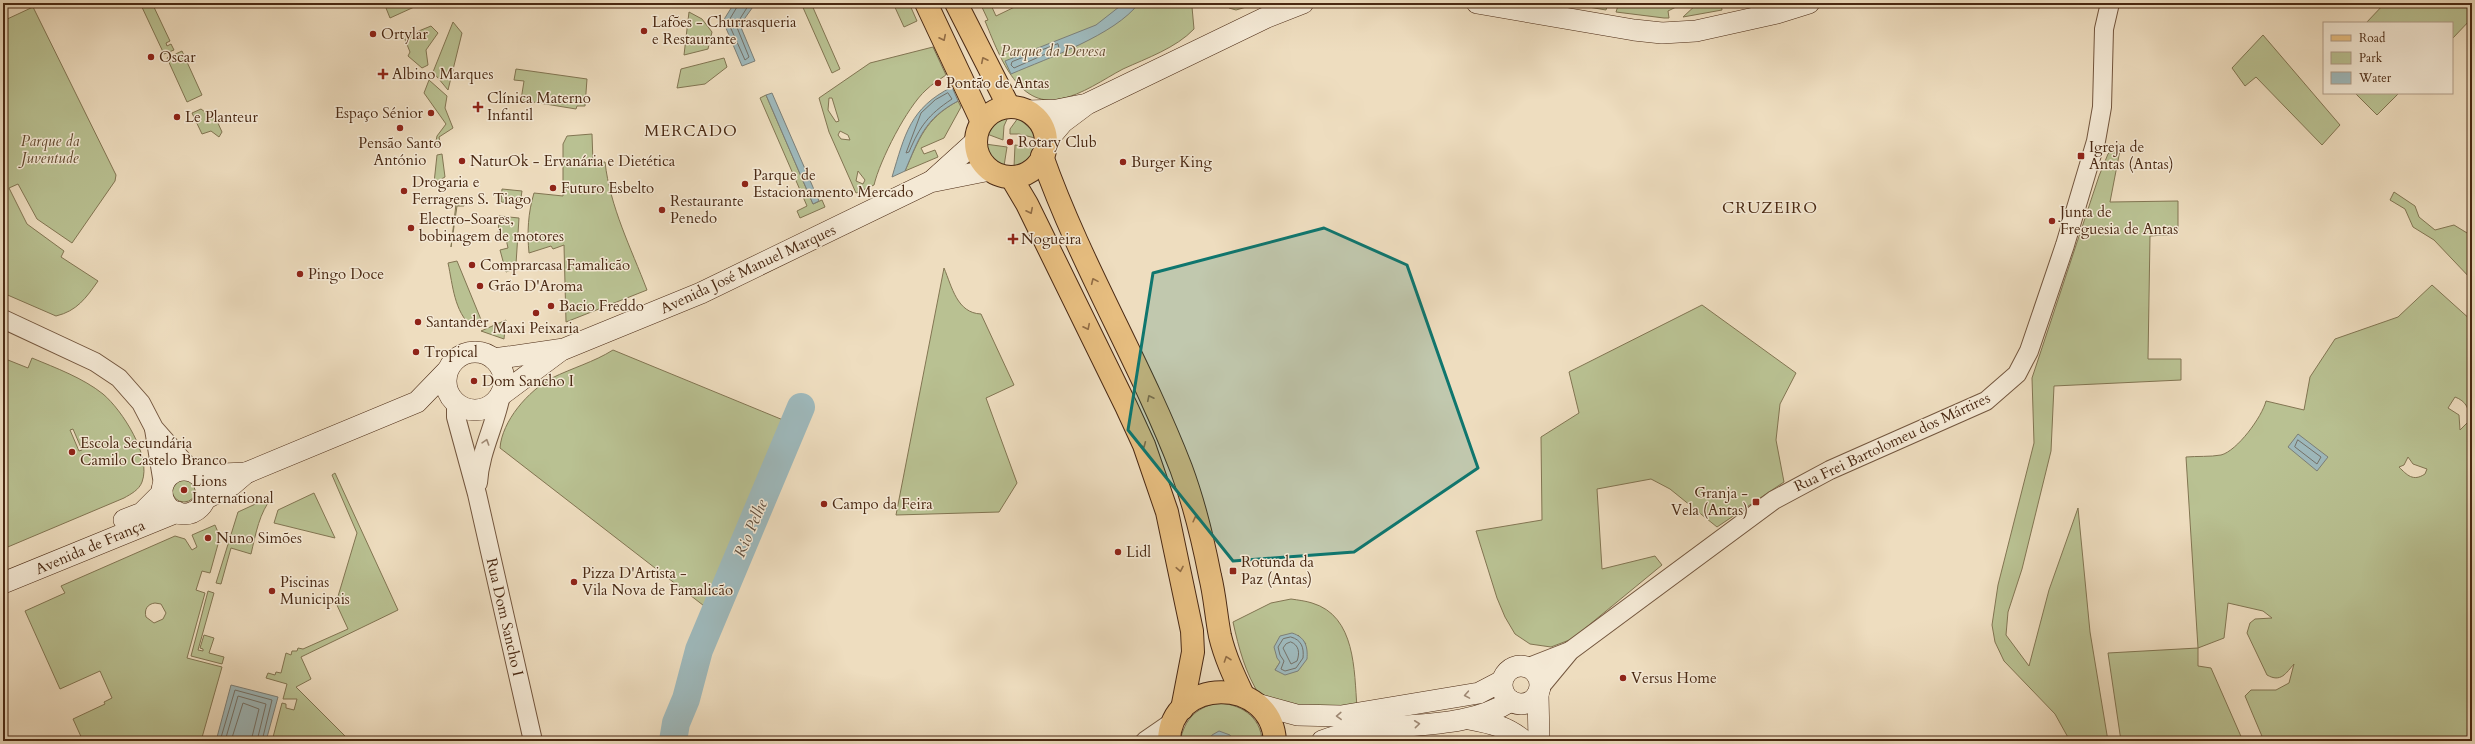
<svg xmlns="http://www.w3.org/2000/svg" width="2475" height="744" font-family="Cardo,serif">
	<rect width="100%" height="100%" fill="#eeddbf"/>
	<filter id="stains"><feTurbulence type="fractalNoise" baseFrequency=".005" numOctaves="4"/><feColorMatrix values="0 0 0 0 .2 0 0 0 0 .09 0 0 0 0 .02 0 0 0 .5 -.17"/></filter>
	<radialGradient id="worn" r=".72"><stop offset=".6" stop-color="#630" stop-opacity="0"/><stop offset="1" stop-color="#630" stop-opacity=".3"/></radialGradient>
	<g fill="#b9c192" stroke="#827552" fill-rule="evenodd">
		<path d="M140 3H152L170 41 166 43 167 46 171 44 174 50 164 54Z"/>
		<path d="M384 3H423L390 18Z"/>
		<path d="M801 3H811L840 69 832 73Z"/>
		<path d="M893 3H909L917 21 904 27Z"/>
		<path d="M980 3H990L996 16 1023 3H1202L1192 7 1194 29C1176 48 1147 58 1123 69 1104 79 1082 95 1060 99 1017 109 998 52 985 21L988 20Z"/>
		<path d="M1227 3H1260L1236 10 1229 8Z"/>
		<path d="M1565 3H1608L1606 10Z"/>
		<path d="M1619 3H1678L1680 5 1668 11 1669 18H1664L1616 12Z"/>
		<path d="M1698 3H1721L1722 10 1683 17Z"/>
		<path d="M2385 3H2472V18L2452 39V23H2366Z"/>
		<path d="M33 7 116 175 115 181 72 243 37 219 18 184 9 188 27 224 64 251 61 257 98 281C86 298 77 311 56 316L3 293V21Z"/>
		<path d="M689 12 702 19 712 32 708 49 684 55Z"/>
		<path d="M453 22 462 33 448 90 433 72Z"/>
		<path d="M431 26 438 33 426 50 428 65 422 68 408 56 410 52 404 37Z"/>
		<path d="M2263 35 2340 125 2322 145 2256 77 2245 86 2232 68Z"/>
		<path d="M933 47 946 75C939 80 932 84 926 90 907 107 880 160 874 185L856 193 829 132 819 98 870 63ZM832 98 839 121 836 122 828 110 829 98ZM840 131 848 135 850 140 841 139 838 135ZM858 171 865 180 863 184 856 181Z"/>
		<path d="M182 51 202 95 187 102 167 58Z"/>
		<path d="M724 58 727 67 705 84 677 88 681 69Z"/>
		<path d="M516 69 587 79 585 106H577L576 109 521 100 524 81 514 80Z"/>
		<path d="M429 80 447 96 445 108 453 128 439 137 441 147 435 146 437 136 446 124 424 93Z"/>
		<path d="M2355 93H2399L2377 115Z"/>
		<path d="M766 95 813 204 822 200 825 207 800 218 797 211 807 206 760 98Z"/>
		<path d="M958 101 961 107 944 138 921 148 924 154 935 150 938 157 905 171C919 139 925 119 958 101Z"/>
		<path d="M201 109 217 121 222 132 219 137 211 131 202 134 192 113Z"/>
		<path d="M1008 117 1004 126 1003 140 987 134C992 124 997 120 1008 117Z"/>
		<path d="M1018 118 1032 130 1035 138 1019 134H1010V129Z"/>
		<path d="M592 134 593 163 605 162C610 207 631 248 647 290L566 322 564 245 553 249 551 246 529 253C527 232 528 213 534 193L563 196V144L567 136Z"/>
		<path d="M985 144 1007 147 1004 166C993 161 989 156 985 144Z"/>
		<path d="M2118 144 2121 145 2110 202 2178 201V234L2150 236 2148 359H2181V380L2054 386 2051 451 2022 569 2008 612 2006 635 2029 666 2049 590 2078 508 2090 632 2108 741H2070L2055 714 2004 661 1995 642 1992 625 1998 585 2034 443 2032 378 2099 176 2108 154Z"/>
		<path d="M1015 145 1035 148C1030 158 1025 163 1014 167Z"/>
		<path d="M442 154 445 177 434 183 437 155Z"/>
		<path d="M502 189 522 191 520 204 501 202Z"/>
		<path d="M2394 192 2415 206 2419 217 2435 230 2454 225 2472 236V280L2434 240 2413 227 2405 209 2390 200Z"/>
		<path d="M456 204 464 205V206H457L451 247Z"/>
		<path d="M499 216 519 218 516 264 514 269 506 272 500 250 508 248 506 239 498 241Z"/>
		<path d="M457 261 482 322 472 327C454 311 453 286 448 263Z"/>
		<path d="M944 268C952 287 957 313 981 314L1014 385 986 398 1017 483 999 512 896 515Z"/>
		<path d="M2432 285 2472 321V741H2264L2245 696 2251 690H2276L2289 683 2294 664C2286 673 2281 683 2267 675L2247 633 2250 623 2255 619 2272 618 2263 611 2228 603 2224 638 2198 648V666L2211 668 2243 741H2121L2108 653 2198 648 2186 457C2197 456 2210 457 2221 455 2237 451 2262 417 2266 401L2304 410 2310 377 2335 339 2398 317ZM2455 397C2466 401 2470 409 2469 421L2460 430 2459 415 2448 408ZM2408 457 2413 464 2427 469 2425 474C2413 482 2407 475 2399 467L2404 465Z"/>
		<path d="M1702 305 1796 373 1780 404 1776 440 1784 482 1717 527 1670 489 1651 479 1597 489 1602 569 1655 556 1662 565 1572 639 1551 647 1530 644 1515 634 1505 617 1497 598 1476 531 1542 520 1541 437 1579 413 1569 372Z"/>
		<path d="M506 320 504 339 481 331Z"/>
		<path d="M613 350 788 422 708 609 500 448C502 421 528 391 552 378 572 368 594 362 613 350Z"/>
		<path d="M32 358C56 368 83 378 103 394 122 410 152 456 142 482 139 490 131 494 124 498L3 549V414L5 413 3 407V362L8 360 28 368ZM73 429 82 450 79 451 70 430Z"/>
		<path d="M335 473 398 610 301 657 311 679 296 687 350 741H272L282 703 286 704V708L294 710 297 699H283L287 684 266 678 268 673 275 675 276 672 281 673 286 653 291 655 292 651H297L298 648 303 649 348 629 336 603 357 533 332 475Z"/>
		<circle cx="184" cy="490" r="12"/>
		<path d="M314 493 335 538 274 523 278 510Z"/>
		<path d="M273 496C259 513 256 533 251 554L231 548 221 584 216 583 238 512Z"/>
		<path d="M215 525 220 537 210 573 202 571 196 590 205 593 187 658 222 667 201 741H83L73 719 105 704 104 702 112 698 100 671 60 689 25 611 65 593 61 586 175 536 185 539 192 550 197 547 192 535ZM155 603 161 604 166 613 163 619 154 623 146 617C144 610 147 604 155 603Z"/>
		<path d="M208 591 214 593 198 650 203 651V649L200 648 204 635 214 638 209 653 224 657 222 664 191 656Z"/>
		<path d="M1291 599C1298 600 1306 601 1312 603 1356 616 1354 671 1357 707L1299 706 1260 696C1245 672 1239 649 1233 622L1271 603ZM1298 635 1306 644 1275 670Z"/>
		<path d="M1216 703C1239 703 1261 716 1262 741H1180C1185 719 1195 709 1216 703Z"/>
	</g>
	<g fill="#9eb9bc" stroke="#7c7f78">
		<path d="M730 3 755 4 740 25 755 61 742 66 723 21 733 5Z"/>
		<path d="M1124 3H1139C1115 35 1048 58 1011 74L1005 61 1096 25Z"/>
		<path d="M952 87 958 101C924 119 919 138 905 171L892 177C905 134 910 108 952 87Z"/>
		<path d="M772 93 819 201 813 204 766 95Z"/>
		<path d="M2298 434 2328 457 2317 471 2288 447Z"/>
		<path d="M1292 633C1305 637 1308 646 1307 659L1298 671 1285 675 1275 670 1280 662 1277 658 1274 647 1280 636Z"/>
		<path d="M231 685 278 697 266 741H216Z"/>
		<path d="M1219 731 1230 735 1233 741H1209L1212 735Z"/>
	</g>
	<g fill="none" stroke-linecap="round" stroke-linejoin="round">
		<g stroke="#747168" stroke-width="1">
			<path d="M736 3 737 7 728 22 745 60 749 57 736 25 750 3"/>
			<path d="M1058 44 1059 48 1014 68 1011 65 1012 62Z"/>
			<path d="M948 93 952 99C928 115 920 126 909 152L906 153 921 113 935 100Z"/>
			<path d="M2298 440 2321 457 2317 464 2295 447Z"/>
			<path d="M1291 637C1302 640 1304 648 1303 658L1296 668 1285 671 1281 669 1284 661 1280 655 1278 647 1283 639Z"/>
			<path d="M1291 642C1299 645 1300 653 1297 661L1291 664 1283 648 1286 644Z"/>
			<path d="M220 741 235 690 272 700 262 741"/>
			<path d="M225 741 238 696 266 704 257 741"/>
			<path d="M231 741 243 703 259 709 251 741"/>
		</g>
		<path stroke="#9eb9bc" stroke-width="28" d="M673 741 676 723 686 699 699 650 801 407"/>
		<defs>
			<g id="tertiary">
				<path d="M3 319 95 362 119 378 141 403 154 428 192 471"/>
				<path d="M456 404V417L477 494 533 741"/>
				<path d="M154 429 163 484"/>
				<path d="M478 483C480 451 495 426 501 395"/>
				<path d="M1529 667 1570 651"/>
				<path d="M1541 686 1570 651 1774 500 1830 470 1986 401 2017 374 2029 351 2065 245 2096 141 2102 107 2104 29 2110 3"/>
				<path d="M1145 741 1174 721"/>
			</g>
			<g id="secondary">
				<path d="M1477 3 1634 30 1662 33 1696 31 1777 13 1809 3"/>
				<path d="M1028 111 1057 110 1082 105"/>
				<path d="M1046 142 1063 122 1087 104 1265 18 1303 3"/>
				<path d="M933 180 975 142"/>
				<circle cx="475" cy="381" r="29"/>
				<path d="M494 359 564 349 701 293 930 182 990 170"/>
				<path d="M501 395 560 351"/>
				<circle cx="184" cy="492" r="22"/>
				<path d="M199 475 246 473"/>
				<path d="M205 499 232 485 246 473 417 402 447 371"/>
				<path d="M124 520 142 513 162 493"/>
				<path d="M3 583 177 512"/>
				<circle cx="1521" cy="685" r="19"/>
				<path d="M1538 694 1539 741"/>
				<path d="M1257 704 1297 715 1341 716 1479 693 1502 681"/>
				<path d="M1469 719C1490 723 1507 726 1524 741"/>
				<path d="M1322 741C1382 717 1456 736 1511 701"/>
			</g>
			<g id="primary">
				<path d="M926 3 982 122"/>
				<path d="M956 3 1009 107"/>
				<circle cx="1011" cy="142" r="35"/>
				<path d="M1042 156C1080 264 1140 362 1181 468 1194 503 1203 540 1210 576 1215 596 1216 616 1220 636 1225 657 1234 676 1243 695"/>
				<path d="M1011 177 1027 204 1126 406 1144 445 1167 512 1192 631 1193 652 1182 709"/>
				<path d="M1169 741C1170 677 1271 675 1275 741"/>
			</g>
		</defs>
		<use href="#tertiary" stroke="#73563e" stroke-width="20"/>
		<use href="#secondary" stroke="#4a2913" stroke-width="22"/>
		<use href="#primary" stroke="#4a2913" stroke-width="24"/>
		<use href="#tertiary" stroke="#f4e9d5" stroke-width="18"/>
		<use href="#secondary" stroke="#f4e9d5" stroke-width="21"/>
		<use href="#primary" stroke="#e7be80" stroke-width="22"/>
	</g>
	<defs><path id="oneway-chevron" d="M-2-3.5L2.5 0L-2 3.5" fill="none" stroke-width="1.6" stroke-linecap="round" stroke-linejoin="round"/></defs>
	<g stroke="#916c44">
		<use href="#oneway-chevron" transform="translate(943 38) rotate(64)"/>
		<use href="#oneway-chevron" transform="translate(984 60) rotate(-116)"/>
		<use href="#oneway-chevron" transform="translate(1030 211) rotate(64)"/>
		<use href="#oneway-chevron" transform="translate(1094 281) rotate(-114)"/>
		<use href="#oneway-chevron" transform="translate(1087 327) rotate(64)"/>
		<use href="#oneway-chevron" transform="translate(1150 398) rotate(-116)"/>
		<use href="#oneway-chevron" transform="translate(1143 445) rotate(67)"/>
		<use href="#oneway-chevron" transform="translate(1196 519) rotate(-104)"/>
		<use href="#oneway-chevron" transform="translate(1180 569) rotate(79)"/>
		<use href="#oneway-chevron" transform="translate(1227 659) rotate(-109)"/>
	</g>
	<g stroke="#9f8974">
		<use href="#oneway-chevron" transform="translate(486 442) rotate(-72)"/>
		<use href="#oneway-chevron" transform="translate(1467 695) rotate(170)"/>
		<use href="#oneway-chevron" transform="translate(1339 716) rotate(178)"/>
		<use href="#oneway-chevron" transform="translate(1417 724) rotate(-6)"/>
	</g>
	<path fill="#0f766e" fill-opacity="0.2" stroke="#0f766e" stroke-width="3" stroke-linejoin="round" d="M1324 228 1407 265 1478 468 1354 552 1233 561 1128 430 1153 273Z"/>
	<g fill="#8f2418" stroke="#f4e9d5" stroke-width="1.5">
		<circle cx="644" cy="31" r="4"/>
		<circle cx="373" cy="34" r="4"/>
		<circle cx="151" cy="57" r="4"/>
		<path d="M381 68h4v4h4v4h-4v4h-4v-4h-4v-4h4z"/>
		<circle cx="938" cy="83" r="4"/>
		<path d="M476 101h4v4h4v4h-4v4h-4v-4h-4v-4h4z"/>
		<circle cx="431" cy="113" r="4"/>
		<circle cx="177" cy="117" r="4"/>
		<circle cx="400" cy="128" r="4"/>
		<circle cx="1010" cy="142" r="4"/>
		<rect x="2077" y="152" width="8" height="8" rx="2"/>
		<circle cx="462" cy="161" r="4"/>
		<circle cx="1123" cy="162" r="4"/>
		<circle cx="745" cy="184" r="4"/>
		<circle cx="553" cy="188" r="4"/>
		<circle cx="404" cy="191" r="4"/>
		<circle cx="662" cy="210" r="4"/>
		<circle cx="2052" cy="221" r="4"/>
		<circle cx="411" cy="228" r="4"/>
		<path d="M1011 233h4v4h4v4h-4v4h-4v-4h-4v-4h4z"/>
		<circle cx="472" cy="265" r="4"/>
		<circle cx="300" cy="274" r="4"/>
		<circle cx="480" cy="286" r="4"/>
		<circle cx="551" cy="306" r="4"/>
		<circle cx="536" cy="313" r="4"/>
		<circle cx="418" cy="322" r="4"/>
		<circle cx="416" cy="352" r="4"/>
		<circle cx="474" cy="381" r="4"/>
		<circle cx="72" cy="452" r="4"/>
		<circle cx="184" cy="490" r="4"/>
		<rect x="1752" y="498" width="8" height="8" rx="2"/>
		<circle cx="824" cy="504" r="4"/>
		<circle cx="208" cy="538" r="4"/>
		<circle cx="1118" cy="552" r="4"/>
		<rect x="1229" y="567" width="8" height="8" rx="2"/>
		<circle cx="574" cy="582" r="4"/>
		<circle cx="272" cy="591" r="4"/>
		<circle cx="1623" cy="678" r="4"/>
	</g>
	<g text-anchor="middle" stroke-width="3" stroke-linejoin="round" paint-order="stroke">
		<g font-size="15" fill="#4a2913" stroke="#f4e9d5" text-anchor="start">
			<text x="652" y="27">Lafões - Churrasqueria<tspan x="652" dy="17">e Restaurante</tspan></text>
			<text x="381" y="39">Ortylar</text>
			<text x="159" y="62">Oscar</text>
			<text x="392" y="79">Albino Marques</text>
			<text x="946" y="88">Pontão de Antas</text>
			<text x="487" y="103">Clínica Materno<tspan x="487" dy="17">Infantil</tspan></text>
			<text x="423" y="118" text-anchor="end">Espaço Sénior</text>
			<text x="185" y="122">Le Planteur</text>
			<text x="1018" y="147">Rotary Club</text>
			<text x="400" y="148" text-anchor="middle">Pensão Santo<tspan x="400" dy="17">António</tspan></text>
			<text x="2089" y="152">Igreja de<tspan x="2089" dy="17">Antas (Antas)</tspan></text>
			<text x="470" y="166">NaturOk - Ervanária e Dietética</text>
			<text x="1131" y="167">Burger King</text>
			<text x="753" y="180">Parque de<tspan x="753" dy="17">Estacionamento Mercado</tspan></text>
			<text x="412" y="187">Drogaria e<tspan x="412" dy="17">Ferragens S. Tiago</tspan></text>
			<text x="561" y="193">Futuro Esbelto</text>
			<text x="670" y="206">Restaurante<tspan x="670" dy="17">Penedo</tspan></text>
			<text x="2060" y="217">Junta de<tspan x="2060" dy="17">Freguesia de Antas</tspan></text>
			<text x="419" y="224">Electro-Soares,<tspan x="419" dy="17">bobinagem de motores</tspan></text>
			<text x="1021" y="244">Nogueira</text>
			<text x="480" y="270">Comprarcasa Famalicão</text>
			<text x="308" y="279">Pingo Doce</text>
			<text x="488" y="291">Grão D'Aroma</text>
			<text x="559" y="311">Bacio Freddo</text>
			<text x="426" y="327">Santander</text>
			<text x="536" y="333" text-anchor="middle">Maxi Peixaria</text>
			<text x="424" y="357">Tropical</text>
			<text x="482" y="386">Dom Sancho I</text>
			<text x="80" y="448">Escola Secundária<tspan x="80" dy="17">Camilo Castelo Branco</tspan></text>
			<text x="192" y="486">Lions<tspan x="192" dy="17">International</tspan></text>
			<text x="1748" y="498" text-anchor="end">Granja -<tspan x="1748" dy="17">Vela (Antas)</tspan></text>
			<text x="832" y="509">Campo da Feira</text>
			<text x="216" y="543">Nuno Simões</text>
			<text x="1126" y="557">Lidl</text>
			<text x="1241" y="567">Rotunda da<tspan x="1241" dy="17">Paz (Antas)</tspan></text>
			<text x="582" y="578">Pizza D'Artista -<tspan x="582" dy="17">Vila Nova de Famalicão</tspan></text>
			<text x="280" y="587">Piscinas<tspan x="280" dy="17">Municipais</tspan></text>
			<text x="1631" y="683">Versus Home</text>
		</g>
		<g font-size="15" font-style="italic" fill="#60472c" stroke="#f4e9d5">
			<text x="1053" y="56">Parque da Devesa</text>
			<text x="50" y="146">Parque da<tspan x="50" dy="17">Juventude</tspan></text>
		</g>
		<g font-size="15" fill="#4a2913" stroke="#f4e9d5">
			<text transform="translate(748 269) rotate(-25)" y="5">Avenida José Manuel Marques</text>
			<text transform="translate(1892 442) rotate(-25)" y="5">Rua Frei Bartolomeu dos Mártires</text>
			<text transform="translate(90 547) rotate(-23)" y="5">Avenida de França</text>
			<text transform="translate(505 617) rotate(77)" y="5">Rua Dom Sancho I</text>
		</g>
		<g font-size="16" letter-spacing="1" fill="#4a2913" stroke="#f4e9d5">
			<text x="691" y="136">MERCADO</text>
			<text x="1770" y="213">CRUZEIRO</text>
		</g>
		<g font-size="16" font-style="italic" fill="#5f4d3d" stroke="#f4e9d5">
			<text transform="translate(750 528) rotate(-67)" y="6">Rio Pelhe</text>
		</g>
	</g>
	<rect width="2475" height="744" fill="none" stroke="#eeddbf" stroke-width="16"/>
	<rect x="4" y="4" width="2467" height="736" fill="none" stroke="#4a2913" stroke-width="2"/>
	<rect x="8" y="8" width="2459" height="728" fill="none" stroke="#4a2913"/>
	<rect x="2323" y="22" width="130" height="72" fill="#f4e9d5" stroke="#b09c87"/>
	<rect x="2331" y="35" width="20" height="6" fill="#e7be80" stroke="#b09c87"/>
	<text x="2359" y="42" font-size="12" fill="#4a2913">Road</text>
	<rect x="2331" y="52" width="20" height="12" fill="#b9c192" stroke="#b09c87"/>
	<text x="2359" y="62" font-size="12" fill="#4a2913">Park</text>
	<rect x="2331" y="72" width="20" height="12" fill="#9eb9bc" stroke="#b09c87"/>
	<text x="2359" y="82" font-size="12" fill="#4a2913">Water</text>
	<rect width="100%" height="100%" filter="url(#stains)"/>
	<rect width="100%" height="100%" fill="url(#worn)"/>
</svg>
